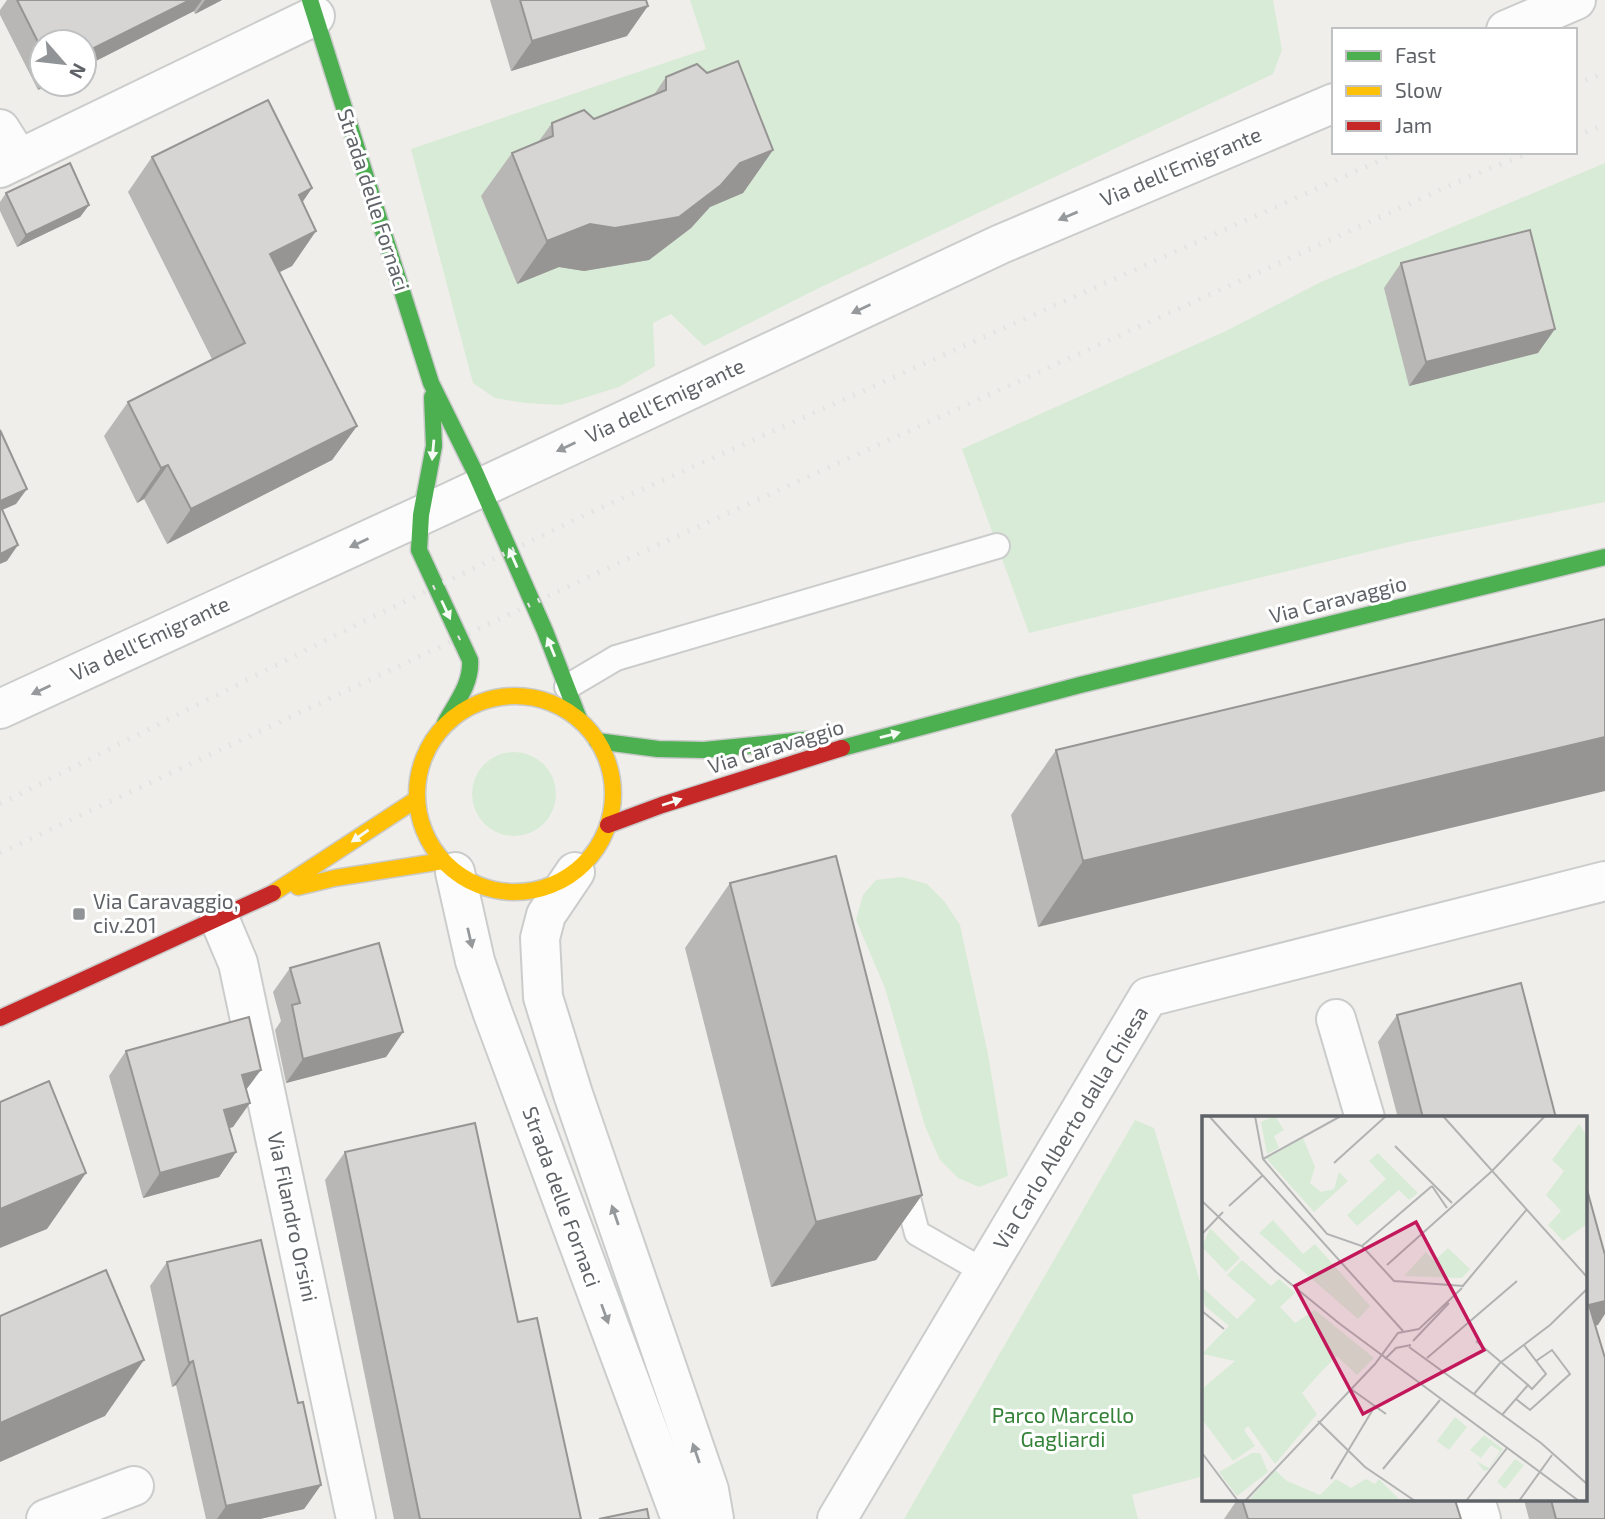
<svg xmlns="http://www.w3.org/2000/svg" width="1605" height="1519" font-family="'Exo 2',sans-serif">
	<rect width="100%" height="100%" fill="#efeeea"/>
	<g fill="#d8ebd6">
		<path d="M690 0H1273L1282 50 1273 74 819 288 704 346 671 314 653 323 655 366 619 387 561 405 525 403 495 398 473 383 411 149 706 49Z"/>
		<path d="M1605 163V502L1409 542 1029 633 962 449 1226 331 1321 282Z"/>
		<circle cx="514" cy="794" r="42"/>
		<path d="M902 877 927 884 944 901 960 925 988 1054 1008 1176 979 1187 958 1178 940 1160 925 1126 885 988 856 920 863 895 876 880Z"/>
		<path d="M1135 1120 1154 1128 1204 1295V1476L1132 1495 1138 1519H904Z"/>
	</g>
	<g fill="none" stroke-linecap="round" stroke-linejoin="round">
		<defs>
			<g id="lane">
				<path d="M567 687 616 658 997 546"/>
				<path d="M903 1179 917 1233 985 1272"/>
			</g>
			<g id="street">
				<path d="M1506 30 1576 0"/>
				<path d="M0 129 19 159"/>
				<path d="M0 168 315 16"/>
				<path d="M0 709 448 503 1001 244 1334 103"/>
				<path d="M455 872 475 961 492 1011 681 1519"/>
				<path d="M575 872 546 915 540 938 543 997 573 1094 709 1490 714 1519"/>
				<path d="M219 918 238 963 356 1519"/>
				<path d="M1336 1019 1365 1118"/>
				<path d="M1475 1500 1481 1519"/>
				<path d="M46 1519 134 1486"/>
				<path d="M837 1519 1148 997 1605 881"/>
			</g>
			<g id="fast">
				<path d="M310 0 431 383 475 472 545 631 579 719"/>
				<path d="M432 397 434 446 421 515 419 550 470 660C472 683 456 703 445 723"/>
				<path d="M597 741 658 749 704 750 814 739"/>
				<path d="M842 748 1080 685 1605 557"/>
			</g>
			<g id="slow">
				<circle cx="515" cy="794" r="98"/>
				<path d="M298 887 335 878 443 861"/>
				<path d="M273 893 417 799"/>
			</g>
			<g id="jam">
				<path d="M608 825 662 805 842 748"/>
				<path d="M0 1018 273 893"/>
			</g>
		</defs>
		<use href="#lane" stroke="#cbcccc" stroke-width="28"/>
		<use href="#street" stroke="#cbcccc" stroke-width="42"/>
		<use href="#fast" stroke="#cacacb" stroke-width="19"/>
		<use href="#slow" stroke="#cacacb" stroke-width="19"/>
		<use href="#jam" stroke="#cacacb" stroke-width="19"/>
		<use href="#lane" stroke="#fdfcfc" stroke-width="24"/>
		<use href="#street" stroke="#fdfcfc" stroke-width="38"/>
		<use href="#fast" stroke="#4caf50" stroke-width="16"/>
		<use href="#slow" stroke="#ffc107" stroke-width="16"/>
		<use href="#jam" stroke="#c62828" stroke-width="16"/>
		<g stroke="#e4e4e4" stroke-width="5" stroke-dasharray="2 9" stroke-linecap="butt">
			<path d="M1575 84 1605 73"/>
			<path d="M1575 136 1605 125"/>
			<path d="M0 804 360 623 587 514 1399 152"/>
			<path d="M0 853 638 554 1473 175 1533 152"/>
		</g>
	</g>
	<g fill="#b8b7b5">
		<path d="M7 0H222L195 14 194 11 84 67V42H42V84H49L38 90 0 15V10Z"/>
		<path d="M490 0H646L627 36 511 71Z"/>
		<path d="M666 77 773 150 743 193 710 207 691 228 649 260 584 271 559 267 517 284 481 196 512 153 539 141 552 123 594 119 653 96Z"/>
		<path d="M152 157 312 188 302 203 316 231 292 266 279 272 357 426 332 460 167 544 144 499 137 503 104 436 128 402 212 359 128 192Z"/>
		<path d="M6 193 89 205 80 217 17 247 0 211V202Z"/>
		<path d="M1401 263 1538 353 1409 386 1384 288Z"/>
		<path d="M1605 619 1038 927 1011 815 1056 750Z"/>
		<path d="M730 883 922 1195 876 1260 771 1287 685 948Z"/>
		<path d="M290 968 403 1032 386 1057 286 1083 275 1030 281 1021 273 992Z"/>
		<path d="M1397 1015 1556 1118H1398L1378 1042Z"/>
		<path d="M126 1051 247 1090 233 1127 229 1128 236 1152 219 1177 143 1198 109 1076Z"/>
		<path d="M345 1152 518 1322 581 1519H394L325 1180Z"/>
		<path d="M1586 1186 1598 1325H1595L1605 1519H1529L1524 1500H1586Z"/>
		<path d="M167 1262 298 1403 321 1485 304 1509 260 1519H206L176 1385 172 1387 150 1286Z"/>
		<path d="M1237 1500H1455L1461 1519H1224Z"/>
	</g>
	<g fill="#969594">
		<path d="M190 0H202L194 11 84 67V53Z"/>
		<path d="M205 0H222L195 14Z"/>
		<path d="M648 6 627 36 511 71 532 41Z"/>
		<path d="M42 84H49L38 90Z"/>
		<path d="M773 150 743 193 710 207 691 228 649 260 584 271 559 267 517 284 547 241Z"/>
		<path d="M312 188 288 223 299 195Z"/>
		<path d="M89 205 80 217 17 247 26 235Z"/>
		<path d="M316 231 292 266 246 289 270 254Z"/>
		<path d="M1555 329 1538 353 1409 386 1426 362Z"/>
		<path d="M357 426 332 460 167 544 191 509Z"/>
		<path d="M168 465 144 499 137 503 161 468Z"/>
		<path d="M27 489 16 504 0 511V501Z"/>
		<path d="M18 545 7 561 0 564V554Z"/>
		<path d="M1605 737V791L1038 927 1083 861Z"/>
		<path d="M403 1032 386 1057 286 1083 303 1059Z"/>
		<path d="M261 1070 243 1094 242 1075Z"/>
		<path d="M250 1103 233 1127 207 1134 224 1110Z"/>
		<path d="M236 1152 219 1177 143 1198 160 1173Z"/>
		<path d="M86 1173 47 1229 0 1248V1209Z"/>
		<path d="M922 1195 876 1260 771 1287 816 1222Z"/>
		<path d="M1605 1301V1314L1598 1325 1586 1328 1589 1305Z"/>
		<path d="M144 1360 105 1416 0 1462V1423Z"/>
		<path d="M193 1361 176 1385 172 1387 189 1363Z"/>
		<path d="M321 1485 304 1509 260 1519H217L226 1506Z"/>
	</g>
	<g fill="#d6d5d3" stroke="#969594" stroke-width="2">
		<path d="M17 0H190L84 53V42H42V50Z"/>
		<path d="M520 0H646L648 6 532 41Z"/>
		<path d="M738 61 773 150 740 163 721 185 679 217 615 228 590 224 547 241 512 153 553 136 552 123 584 110 594 119 666 90V77L697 64 707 73Z"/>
		<path d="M268 100 312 188 299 195 316 231 270 254 357 426 191 509 168 465 161 468 128 402 245 343 152 157Z"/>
		<path d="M70 163 89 205 26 235 6 193Z"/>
		<path d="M1530 230 1555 329 1426 362 1401 263Z"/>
		<path d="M0 430 27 489 0 501Z"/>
		<path d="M0 505 18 545 0 554Z"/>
		<path d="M1605 619V737L1083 861 1056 750Z"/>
		<path d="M836 856 922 1195 816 1222 730 883Z"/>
		<path d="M379 943 403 1032 303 1059 292 1005 300 1003 290 968Z"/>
		<path d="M1521 983 1556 1118H1423L1397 1015Z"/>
		<path d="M249 1017 261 1070 242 1075 250 1103 224 1110 236 1152 160 1173 126 1051Z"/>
		<path d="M49 1081 86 1173 0 1209V1102Z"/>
		<path d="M475 1123 518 1322 537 1318 581 1519H420L345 1152Z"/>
		<path d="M1586 1186 1605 1255V1301L1589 1305 1605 1358V1519H1556L1551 1500H1586Z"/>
		<path d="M261 1240 298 1403 303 1402 321 1485 226 1506 193 1361 189 1363 167 1262Z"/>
		<path d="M106 1270 144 1360 0 1423V1316Z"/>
		<path d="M1242 1500H1455L1461 1519H1248Z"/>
		<path d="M647 1509 649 1519H599Z"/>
	</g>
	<defs><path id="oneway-solid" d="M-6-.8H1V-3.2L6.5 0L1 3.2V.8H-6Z" transform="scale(1.75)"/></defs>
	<g fill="#96999c">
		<use href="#oneway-solid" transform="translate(1068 216) rotate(157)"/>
		<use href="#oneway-solid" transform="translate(861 309) rotate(155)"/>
		<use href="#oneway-solid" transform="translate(566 447) rotate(155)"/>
		<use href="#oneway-solid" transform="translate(359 543) rotate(155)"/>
		<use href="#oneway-solid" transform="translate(41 690) rotate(155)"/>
		<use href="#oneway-solid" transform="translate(470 938) rotate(77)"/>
		<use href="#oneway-solid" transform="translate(615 1215) rotate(-109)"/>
		<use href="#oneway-solid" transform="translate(605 1314) rotate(70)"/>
		<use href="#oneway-solid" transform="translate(696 1453) rotate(-109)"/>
	</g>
	<g fill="#f6fbf6">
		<use href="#oneway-solid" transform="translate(433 450) rotate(95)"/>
		<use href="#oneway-solid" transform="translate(513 558) rotate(-114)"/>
		<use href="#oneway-solid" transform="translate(446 610) rotate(65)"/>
		<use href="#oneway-solid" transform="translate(551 647) rotate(-112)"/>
		<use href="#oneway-solid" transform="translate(890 735) rotate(-15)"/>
		<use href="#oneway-solid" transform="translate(672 802) rotate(-18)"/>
		<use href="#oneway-solid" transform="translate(360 836) rotate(145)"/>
	</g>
	<rect fill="#919496" stroke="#fff" stroke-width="2.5" x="72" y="907" width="14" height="14" rx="3.5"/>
	<g text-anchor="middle" stroke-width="6" stroke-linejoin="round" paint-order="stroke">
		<g font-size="21" fill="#5f6368" stroke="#fff">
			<text transform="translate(1181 167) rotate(-23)" y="7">Via dell'Emigrante</text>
			<text transform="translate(373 200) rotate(72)" y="7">Strada delle Fornaci</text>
			<text transform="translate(665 401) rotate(-25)" y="7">Via dell'Emigrante</text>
			<text transform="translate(1338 600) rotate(-14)" y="7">Via Caravaggio</text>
			<text transform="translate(150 639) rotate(-25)" y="7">Via dell'Emigrante</text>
			<text transform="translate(776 747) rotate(-17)" y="7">Via Caravaggio</text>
			<text transform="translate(1071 1128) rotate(-59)" y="7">Via Carlo Alberto dalla Chiesa</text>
			<text transform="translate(561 1197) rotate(70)" y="7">Strada delle Fornaci</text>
			<text transform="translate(292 1217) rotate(78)" y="7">Via Filandro Orsini</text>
		</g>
		<g font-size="21" fill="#5f6368" stroke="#fff" text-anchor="start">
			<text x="93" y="909">Via Caravaggio,<tspan x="93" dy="24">civ.201</tspan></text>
		</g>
		<g font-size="21" fill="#348238" stroke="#fff">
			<text x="1063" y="1423">Parco Marcello<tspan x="1063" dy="24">Gagliardi</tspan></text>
		</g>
	</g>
	<g transform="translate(1202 1116)">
		<rect width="385" height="385" fill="#efeeea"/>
		<path d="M73 0 82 14 72 20 77 32 65 38 59 6ZM377 8 385 20V108L361 125 346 109 359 95 344 79 362 55 350 44ZM101 22 113 51 108 67 119 76 132 73 137 56 146 65 112 96 64 42ZM176 37 216 77 207 84 197 74 155 110 145 99 184 63 167 45ZM71 104 101 138 113 128 168 190 156 203 57 117ZM8 112 38 142 24 156 0 131ZM246 132 268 153 260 162 202 160 224 136 232 145ZM40 144 69 170 77 163 93 177 78 191 93 207 113 194 172 242 155 259 135 240 120 255 100 277 115 298 73 348 46 310 42 314 53 330 31 345 0 303V273L33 245 0 238 27 210 3 190 0 171 35 203 54 184 25 159ZM253 301 265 311 247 334 235 325ZM282 319 301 333 286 354 282 355 274 345 287 352 298 335 289 329 279 342 268 334ZM50 337H58L66 356 35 380 17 356ZM313 343 322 349 303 373 295 366ZM73 354 85 365 118 379 134 363 149 372 164 363 173 368 177 363 199 385H46Z" fill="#d8ebd6"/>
		<path fill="none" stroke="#b1b2b2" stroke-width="2" d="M7 0 201 215M53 0 61 43 125 118 160 130 192 165 262 170M241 0 385 161M193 30 250 87M61 43 139 0M132 47 184 0M230 70 245 92M0 85 73 155 138 208 377 385M27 90 60 60M0 118 21 96M160 130 230 70M185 149 290 55 343 0M260 171 325 93M0 195 22 213M211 225 247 187M274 225 326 269M207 231 339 327 385 368M225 242 315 165M183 243 194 232 209 229M149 273 184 298M272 278 298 247 348 209 385 173M314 283 328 294 368 258 350 234 334 245M300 299 326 269 330 273 344 258 322 229M116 305 163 351 213 385M0 337 36 385M181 353 238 284M129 363 173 290M43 385 173 248 196 217 217 213 260 172M264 385 305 332M317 385 350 339"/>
		<path fill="#c2185b" fill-opacity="0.15" stroke="#c2185b" stroke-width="3.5" d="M214 106 282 234 161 298 93 170Z"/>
		<rect width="385" height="385" fill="none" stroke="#5f6368" stroke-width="3.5"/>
	</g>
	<rect x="1332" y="28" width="245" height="126" fill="#ffffff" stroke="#bfc1c3" stroke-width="2"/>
	<rect x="1346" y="51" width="35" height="10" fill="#4caf50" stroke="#bfc1c3" stroke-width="2"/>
	<text x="1395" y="63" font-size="21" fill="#5f6368">Fast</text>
	<rect x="1346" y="86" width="35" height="10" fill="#ffc107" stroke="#bfc1c3" stroke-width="2"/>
	<text x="1395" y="98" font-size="21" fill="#5f6368">Slow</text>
	<rect x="1346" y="121" width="35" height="10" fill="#c62828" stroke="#bfc1c3" stroke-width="2"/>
	<text x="1395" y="133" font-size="21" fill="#5f6368">Jam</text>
	<g transform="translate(63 63) rotate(118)"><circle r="33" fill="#ffffff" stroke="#bfc1c3" stroke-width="2"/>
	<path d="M0-5L12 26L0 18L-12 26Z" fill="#919496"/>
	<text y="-10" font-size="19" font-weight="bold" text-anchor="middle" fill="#5f6368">N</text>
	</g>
</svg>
